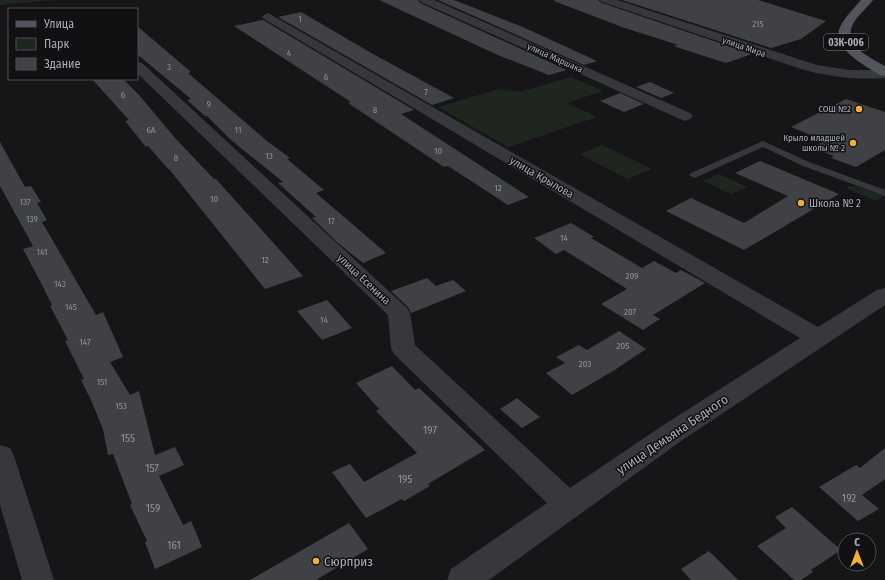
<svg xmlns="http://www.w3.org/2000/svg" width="885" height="580" font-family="'Fira Sans Condensed',sans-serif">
	<rect width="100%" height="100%" fill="#161618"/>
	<g fill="#1e261f">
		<path d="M0 0H53L0 5Z"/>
		<path d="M571 77 603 91 567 103 597 117 508 147 438 107 499 89 519 92Z"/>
		<path d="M602 145 652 169 628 179 579 154Z"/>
		<path d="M719 174 747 187 731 194 703 181Z"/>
		<path d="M850 186 858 187 884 196 876 201 846 188Z"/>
	</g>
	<g fill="#404145">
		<path d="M379 0H418L420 3 567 70 549 75 500 56Z"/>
		<path d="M438 0H454L523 27 597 61 584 65Z"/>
		<path d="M554 0H598L602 3 752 54 726 63 673 46 678 45 622 27 554 1Z"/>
		<path d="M622 0H758L826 21 801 39 771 48Z"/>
		<path d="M301 12 373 54 454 98 432 105 278 17Z"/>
		<path d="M263 20 414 110 401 114 529 197 508 205 448 166 444 167 348 103 351 102 234 26Z"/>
		<path d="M137 26 191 72 188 73 267 141 290 158 287 159 324 190 316 193 386 253 363 263 338 243 312 218 316 217 278 183 283 182 231 140 207 116H205L187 100 191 99 137 54Z"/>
		<path d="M92 79H123L139 95 176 139 214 179H216L303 276 265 289 169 169H168L148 146 146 147 125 121 129 120Z"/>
		<path d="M650 82 674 93 661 98 636 87Z"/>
		<path d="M620 93 644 104 624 112 600 101Z"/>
		<path d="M846 99 885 112V150L856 167 831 158 834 156 811 148 825 141 791 127Z"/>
		<path d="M0 142 25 187 31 186 41 202 37 203 47 220 42 222 96 315 103 312 123 357 110 362 130 395 139 391 155 455 175 447 184 465 159 476 183 525 191 521 202 547 155 569 145 542 147 541 130 505 132 504 113 454 108 455 103 429 91 400 81 380 84 379 65 341 68 340 50 306 52 305 41 283 23 249 33 246 0 186Z"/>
		<path d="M760 161 839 194 744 250 666 211 691 198 744 223 788 196 735 173Z"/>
		<path d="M571 223 594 237 591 238 642 268 654 261 676 273 681 270 705 283 653 315 660 319 643 330 601 304 627 289 564 250 556 254 534 238Z"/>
		<path d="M427 278 436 286 453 280 466 291 411 313 408 307 391 291Z"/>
		<path d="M327 300 352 328 322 340 297 311Z"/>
		<path d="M619 331 646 349 613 371 572 395 546 373 565 363 556 357 579 345 587 350Z"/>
		<path d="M392 366 415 390 419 388 485 450 428 484 430 486 404 501 402 499 366 518 332 472 350 464 364 482 417 453 376 411 379 409 356 383Z"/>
		<path d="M517 398 540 417 522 428 500 409Z"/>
		<path d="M885 448V479L862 495 879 509 858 521 819 487 856 465 860 468Z"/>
		<path d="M792 507 841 550 811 570 813 572 801 580H794L757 546 786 528 775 517Z"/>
		<path d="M349 523 368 549 316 580H250Z"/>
		<path d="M709 551 738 580H691L681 569Z"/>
	</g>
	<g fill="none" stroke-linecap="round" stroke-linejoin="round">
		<path fill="#37383d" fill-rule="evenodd" d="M763 141 809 162 885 190V196L803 166 763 147 697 177 694 178 689 175 691 173Z"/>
		<g fill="#37383d" fill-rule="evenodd">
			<path d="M419 0H434L690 113 693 116 690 119 685 121 680 119 421 2Z"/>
			<path d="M600 0H617L817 65 849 70H885V78C856 80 829 77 801 69L602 2Z"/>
			<path d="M268 13 818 327 877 290 885 288V305L681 441 489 580H447L451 569 547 503 394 354 391 348 388 315 137 73V62L142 63 407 308 410 313 415 345 570 488 662 426 800 338 264 19 262 17 264 15Z"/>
		</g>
		<path fill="#37383d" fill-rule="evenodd" d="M0 445 10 448 14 456 54 580H22L0 505Z"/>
		<path fill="#53555c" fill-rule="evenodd" d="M861 0H873C867 8 858 15 853 24 842 45 871 58 885 66V76L880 75C866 66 830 48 840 27 845 17 854 8 861 0Z"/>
	</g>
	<g fill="#f2b134" stroke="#111113" stroke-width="1.5">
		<circle cx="859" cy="109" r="4"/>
		<circle cx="853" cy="143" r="4"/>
		<circle cx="801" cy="203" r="4"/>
		<circle cx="316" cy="561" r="4"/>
	</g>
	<g text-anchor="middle" stroke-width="3" stroke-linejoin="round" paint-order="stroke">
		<g font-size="9" fill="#8e929b">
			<text x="300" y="22">1</text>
			<text x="758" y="27">215</text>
			<text x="289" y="56">4</text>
			<text x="169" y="70">3</text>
			<text x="326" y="80">6</text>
			<text x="426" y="95">7</text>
			<text x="123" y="98">6</text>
			<text x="209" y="107">9</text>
			<text x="375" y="113">8</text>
			<text x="151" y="133">6А</text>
			<text x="238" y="133">11</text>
			<text x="438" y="154">10</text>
			<text x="269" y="159">13</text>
			<text x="176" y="161">8</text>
			<text x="498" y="191">12</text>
			<text x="214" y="202">10</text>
			<text x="25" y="205">137</text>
			<text x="32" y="222">139</text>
			<text x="331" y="224">17</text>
			<text x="564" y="241">14</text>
			<text x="42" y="255">141</text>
			<text x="265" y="263">12</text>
			<text x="632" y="279">209</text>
			<text x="60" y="287">143</text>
			<text x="71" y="310">145</text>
			<text x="630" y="315">207</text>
			<text x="324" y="323">14</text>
			<text x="85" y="345">147</text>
			<text x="623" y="349">205</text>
			<text x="585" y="367">203</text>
			<text x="102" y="385">151</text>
			<text x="121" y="409">153</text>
		</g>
		<g font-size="9" fill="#a8adb8" stroke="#111113">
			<text transform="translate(744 47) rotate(19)" y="3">улица Мира</text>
			<text transform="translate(555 58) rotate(24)" y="3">улица Маршака</text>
		</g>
		<g font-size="9" fill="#a8adb8" stroke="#111113" text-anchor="end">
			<text x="851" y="112">СОШ №2</text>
			<text x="845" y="141">Крыло младшей<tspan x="845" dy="10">школы № 2</tspan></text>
		</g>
		<rect fill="#111113" stroke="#7b7e86" stroke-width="1" x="824" y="34" width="44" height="16" rx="3"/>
		<g font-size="10" font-weight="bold" fill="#a8adb8">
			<text x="846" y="46">03К-006</text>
		</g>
		<g font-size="11" fill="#a8adb8" stroke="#111113">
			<text transform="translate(542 177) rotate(30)" y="4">улица Крылова</text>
			<text transform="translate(364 279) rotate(43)" y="4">улица Есенина</text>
		</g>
		<g font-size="11" fill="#a8adb8" stroke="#111113" text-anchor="start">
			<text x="809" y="207">Школа № 2</text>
		</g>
		<g font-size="11" fill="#8e929b">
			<text x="430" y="434">197</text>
			<text x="128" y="442">155</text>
			<text x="152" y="472">157</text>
			<text x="405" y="483">195</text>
			<text x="849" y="502">192</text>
			<text x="153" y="512">159</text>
			<text x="174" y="549">161</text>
		</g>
		<g font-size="13" fill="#a8adb8" stroke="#111113">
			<text transform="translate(672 434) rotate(-34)" y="5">улица Демьяна Бедного</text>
		</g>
		<g font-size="13" fill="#a8adb8" stroke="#111113" text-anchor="start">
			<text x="324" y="566">Сюрприз</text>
		</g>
	</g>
	<rect x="8" y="8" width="130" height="72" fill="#111113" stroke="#4d4f55"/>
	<rect x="16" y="21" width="20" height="6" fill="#53555c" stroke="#4d4f55"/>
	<text x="44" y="28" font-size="12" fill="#a8adb8">Улица</text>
	<rect x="16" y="38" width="20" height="12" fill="#1e261f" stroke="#4d4f55"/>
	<text x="44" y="48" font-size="12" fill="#a8adb8">Парк</text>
	<rect x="16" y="58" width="20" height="12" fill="#404145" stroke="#4d4f55"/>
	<text x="44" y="68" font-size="12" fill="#a8adb8">Здание</text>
	<g transform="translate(857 552)"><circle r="19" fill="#111113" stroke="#4d4f55"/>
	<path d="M0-3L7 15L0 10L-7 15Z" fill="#f2b134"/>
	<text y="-6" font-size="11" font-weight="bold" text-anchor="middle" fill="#a8adb8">С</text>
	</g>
</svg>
